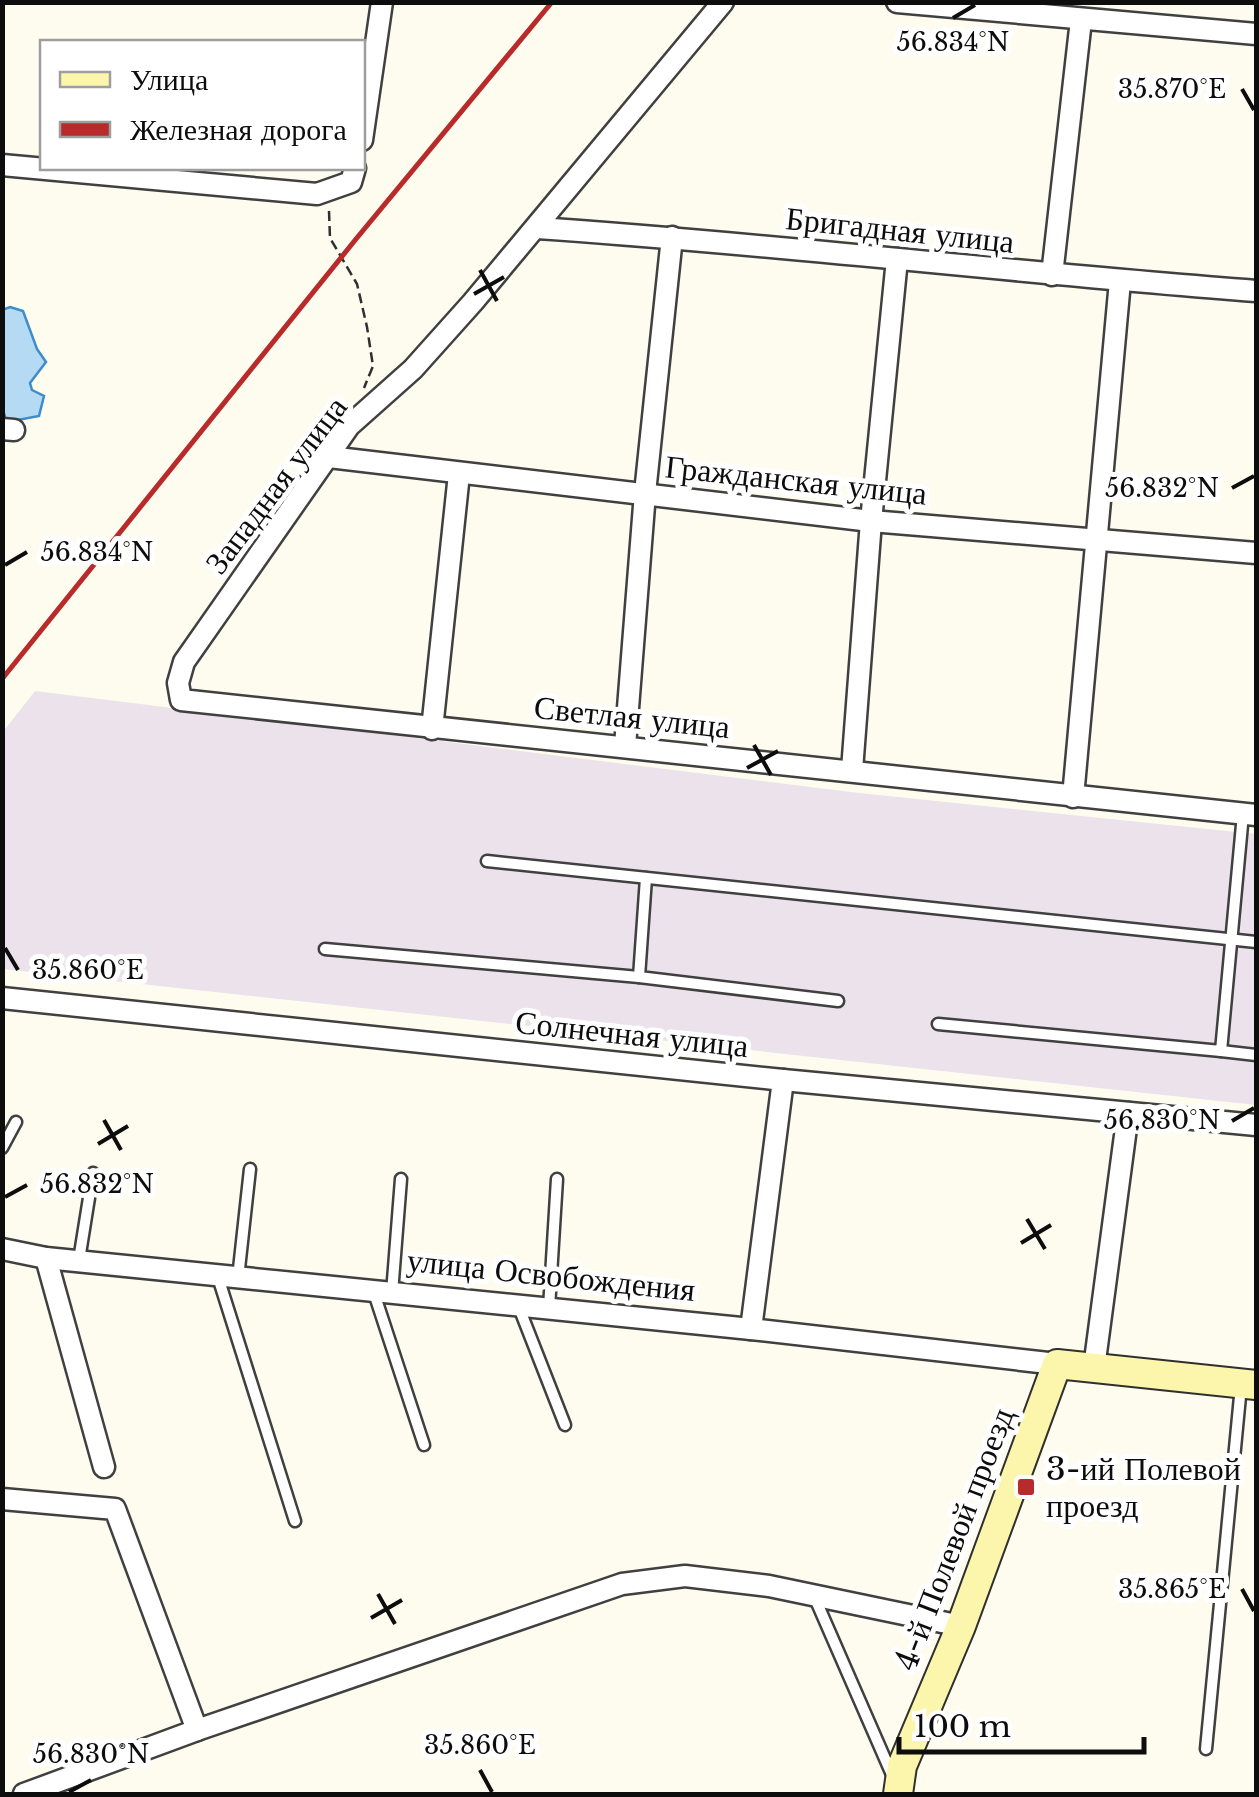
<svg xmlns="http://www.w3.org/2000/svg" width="1259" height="1797" font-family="'Libre Baskerville',serif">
	<rect width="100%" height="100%" fill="#fefcee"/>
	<path fill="#ebe2ec" d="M35 691 859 793 1256 834V1105L3 969 2 733Z"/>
	<path fill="#b5daf4" stroke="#3e8cc8" stroke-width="2.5" d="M10 307 23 311 37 349 46 362 30 383 32 390 44 396 39 416 7 422 2 408V310Z"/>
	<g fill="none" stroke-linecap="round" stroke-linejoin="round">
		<defs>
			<g id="lane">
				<path d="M487 861 1256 942"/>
				<path d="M646 878 639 977 838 1001"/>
				<path d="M325 949 639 977"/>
				<path d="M938 1024 1221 1051 1243 814"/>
				<path d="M1221 1051 1256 1055"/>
				<path d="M2 1148 16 1122"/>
				<path d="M79 1260 93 1173"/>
				<path d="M217 1274 295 1521"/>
				<path d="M238 1278 250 1169"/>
				<path d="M373 1290 424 1445"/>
				<path d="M392 1293 401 1179"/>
				<path d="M518 1305 565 1425"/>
				<path d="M549 1308 557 1179"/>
				<path d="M814 1596 893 1777"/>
				<path d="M1206 1749 1241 1386"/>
			</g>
			<g id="street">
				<path d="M723 2 473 302 413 369 349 426 184 662 178 683 181 700 1256 815"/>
				<path d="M897 2 1256 34"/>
				<path d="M362 140 382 2"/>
				<path d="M2 165 317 194 351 182 355 168"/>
				<path d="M537 228C777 244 1016 273 1256 291"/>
				<path d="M1052 275 1081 20"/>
				<path d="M2 429 14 430"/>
				<path d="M329 457 871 521 1256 553"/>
				<path d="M432 729 459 474"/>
				<path d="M625 746 645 493 672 237"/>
				<path d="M852 770 871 521 897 259"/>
				<path d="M1073 797 1120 281"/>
				<path d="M2 998 783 1080 1256 1125"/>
				<path d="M2 1249 46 1258 751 1329 1057 1364"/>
				<path d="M46 1258 104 1467"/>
				<path d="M751 1329 783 1080"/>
				<path d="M1094 1368 1128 1113"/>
				<path d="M2 1499 115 1509 197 1730"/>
				<path d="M24 1794 197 1730 622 1584 685 1576 769 1586 961 1626"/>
			</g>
			<path id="secondary" d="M898 1794 902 1766 961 1626 1057 1364 1256 1385"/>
		</defs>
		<use href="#lane" stroke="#404040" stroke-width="15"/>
		<use href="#street" stroke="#404040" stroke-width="25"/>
		<use href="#secondary" stroke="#2f2f2f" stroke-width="32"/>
		<path stroke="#2f2f2f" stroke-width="2.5" stroke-dasharray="10 5" stroke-linecap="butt" d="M329 211 330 238 357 284 367 327 373 366 364 388"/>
		<use href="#lane" stroke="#fff" stroke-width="10"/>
		<use href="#street" stroke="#fff" stroke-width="20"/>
		<use href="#secondary" stroke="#fcf6ac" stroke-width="28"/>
		<path stroke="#b92a2b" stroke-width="5" d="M2 679 356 239 552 2"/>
	</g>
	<path fill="none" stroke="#0d0d0d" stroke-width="4" d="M953 18 975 5M1242 89 1254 110M480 270 497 301M474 294 504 277M1232 488 1254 476M5 565 27 552M754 745 771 775M747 768 778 751M5 948 18 970M104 1120 121 1150M1232 1121 1254 1108M98 1144 128 1126M5 1197 27 1185M1027 1219 1045 1249M1021 1243 1051 1225M1242 1589 1254 1611M378 1594 395 1624M371 1618 402 1600M480 1770 492 1792M69 1792 91 1780"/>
	<rect fill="#b92a2b" stroke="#fff" stroke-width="4" x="1016" y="1477" width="20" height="20" rx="5"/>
	<g text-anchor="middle" stroke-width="10" stroke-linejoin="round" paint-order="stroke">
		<g font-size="32" fill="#0d0d0d" stroke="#fff">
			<text transform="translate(900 230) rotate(6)" y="11">Бригадная улица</text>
			<text transform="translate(796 480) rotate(6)" y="11">Гражданская улица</text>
			<text transform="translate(276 485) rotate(-53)" y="11">Западная улица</text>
			<text transform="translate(632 717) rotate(6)" y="11">Светлая улица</text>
			<text transform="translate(632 1034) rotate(6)" y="11">Солнечная улица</text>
			<text transform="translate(551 1275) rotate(6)" y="11">улица Освобождения</text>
			<text transform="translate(954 1539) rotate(-69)" y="11">4-й Полевой проезд</text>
		</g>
		<g font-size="32" fill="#0d0d0d" stroke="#fff" text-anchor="start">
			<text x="1046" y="1480">3-ий Полевой<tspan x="1046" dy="37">проезд</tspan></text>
		</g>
	</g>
	<g font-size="25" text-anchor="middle" fill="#0d0d0d" stroke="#fff" stroke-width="10" stroke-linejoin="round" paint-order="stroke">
		<text x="953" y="51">56.834°N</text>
		<text x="1172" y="98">35.870°E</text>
		<text x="1162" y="497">56.832°N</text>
		<text x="97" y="561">56.834°N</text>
		<text x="88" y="979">35.860°E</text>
		<text x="1162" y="1129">56.830°N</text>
		<text x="97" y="1193">56.832°N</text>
		<text x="1172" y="1598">35.865°E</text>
		<text x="480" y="1754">35.860°E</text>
		<text x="91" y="1763">56.830°N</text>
	</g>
	<rect width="1259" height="1797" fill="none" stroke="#0d0d0d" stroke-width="10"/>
	<rect x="40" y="40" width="325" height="130" fill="#ffffff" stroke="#9e9e9e" stroke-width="2.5"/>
	<rect x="60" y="72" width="50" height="15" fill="#fcf6ac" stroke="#9e9e9e" stroke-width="2.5"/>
	<text x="130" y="90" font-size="30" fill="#0d0d0d">Улица</text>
	<rect x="60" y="122" width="50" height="15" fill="#b92a2b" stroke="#9e9e9e" stroke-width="2.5"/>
	<text x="130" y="140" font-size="30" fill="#0d0d0d">Железная дорога</text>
	<path d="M899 1737v15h245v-15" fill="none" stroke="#0d0d0d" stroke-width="5"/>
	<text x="914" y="1737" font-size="30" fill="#0d0d0d" stroke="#ffffff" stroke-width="8" paint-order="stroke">100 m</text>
</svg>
